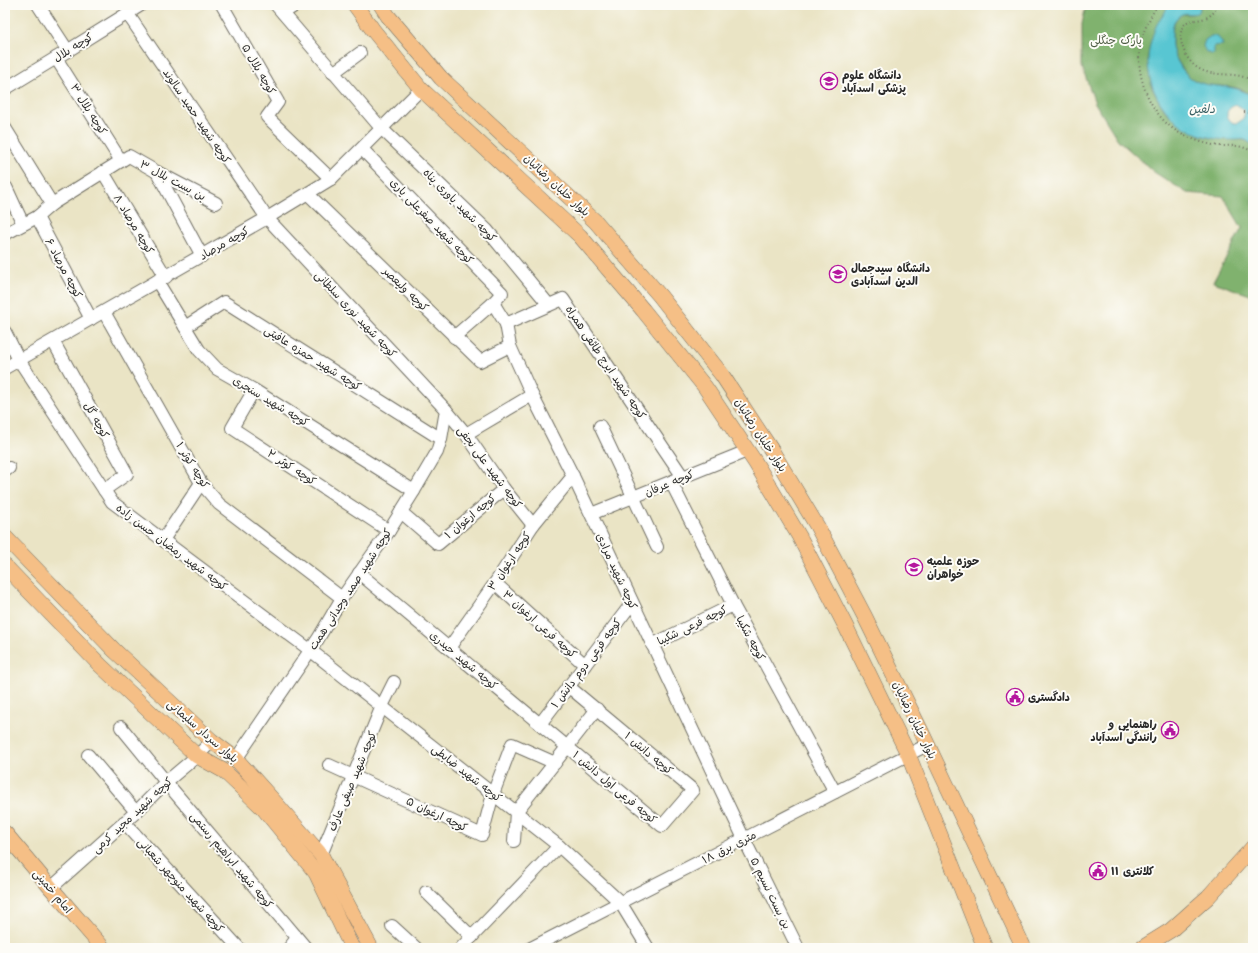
<svg xmlns="http://www.w3.org/2000/svg" width="1258" height="953" font-family="Kalam,'Playpen Sans Arabic',sans-serif">
	<rect width="100%" height="100%" fill="#fdfcf7"/>
	<filter id="ink" filterUnits="userSpaceOnUse"><feTurbulence type="fractalNoise" baseFrequency=".025" numOctaves="2"/><feDisplacementMap in="SourceGraphic" scale="8" xChannelSelector="R" yChannelSelector="G"/><feConvolveMatrix kernelMatrix="1 2 1 2 8 2 1 2 1" color-interpolation-filters="sRGB"/></filter>
	<filter id="wash" filterUnits="userSpaceOnUse"><feTurbulence type="fractalNoise" baseFrequency=".012" numOctaves="4" result="noise"/><feDisplacementMap in="SourceGraphic" scale="16" xChannelSelector="R" yChannelSelector="G"/><feGaussianBlur stdDeviation="0.9" result="paint"/><feColorMatrix in="noise" values="0 0 0 0 0 0 0 0 0 0 0 0 0 0 0 0 0 1.4 0 .05"/><feComposite in="paint" operator="in"/></filter>
	<g filter="url(#wash)">
		<rect width="100%" height="100%" fill="#eae4c5"/>
		<g fill="#80b26e" stroke="#566e4c">
			<path d="M1086 5H1167V10L1161 18 1150 46 1148 56 1149 71 1152 88 1160 103 1165 111 1178 123 1199 135 1212 138 1245 140 1253 145V296L1213 282 1242 228 1223 196 1187 193 1154 172 1118 140 1095 103 1082 67V24Z"/>
			<path d="M1199 5H1253V97C1231 75 1198 100 1179 63 1175 56 1171 48 1172 40 1172 33 1172 22 1178 17 1183 12 1187 15 1192 14 1195 13 1198 10 1200 9Z"/>
		</g>
		<g fill="#59c6d2" stroke="#42787e" fill-rule="evenodd">
			<path d="M1167 5H1199L1200 9 1199 12C1192 16 1185 11 1179 16 1172 21 1172 31 1172 39 1171 47 1174 55 1178 62 1197 99 1228 76 1252 97L1253 145C1251 144 1248 141 1245 140 1243 139 1239 140 1236 140 1228 140 1220 140 1212 138 1173 131 1146 95 1148 56 1149 46 1152 36 1156 26 1159 19 1167 13 1167 5ZM1236 105C1255 110 1237 132 1229 119 1224 113 1229 107 1236 105Z"/>
			<path d="M1211 36C1217 35 1221 39 1223 45L1214 46V54H1211L1206 52 1203 46 1205 40Z"/>
		</g>
	</g>
	<g filter="url(#ink)">
		<g fill="none" stroke-linecap="round" stroke-linejoin="round">
			<defs>
				<g id="minor">
					<path d="M38 5 68 51"/>
					<path d="M222 5 278 102 267 117 331 179"/>
					<path d="M276 5 381 128 487 230 549 305"/>
					<path d="M127 13 267 218 446 410 466 434 504 489 533 525"/>
					<path d="M283 13 296 5"/>
					<path d="M56 58 121 161"/>
					<path d="M333 73 360 53"/>
					<path d="M5 89 56 58 141 5"/>
					<path d="M5 128 52 204"/>
					<path d="M362 149 502 293 493 303 454 337"/>
					<path d="M103 172 166 277"/>
					<path d="M157 172 202 256"/>
					<path d="M6 187 23 224"/>
					<path d="M308 194 480 361 510 346"/>
					<path d="M37 217 91 319"/>
					<path d="M5 234 37 217 52 204 129 156 157 172 216 203"/>
					<path d="M157 281 199 350 217 369 254 390 414 491"/>
					<path d="M493 303 506 324 510 346 532 395 573 476 744 839 798 948"/>
					<path d="M104 312 201 483 219 504 342 598"/>
					<path d="M506 324 563 299 683 477"/>
					<path d="M185 327 224 302 441 439"/>
					<path d="M5 332 19 360 112 502 310 650 559 846 620 902 648 948"/>
					<path d="M53 341 127 474 104 490"/>
					<path d="M5 368 267 218 331 179 421 89"/>
					<path d="M254 390 232 428 389 531"/>
					<path d="M600 426 657 547"/>
					<path d="M466 434 532 395"/>
					<path d="M5 471 9 468"/>
					<path d="M671 482 733 605 835 792"/>
					<path d="M401 512 438 544 504 489"/>
					<path d="M591 514 747 451"/>
					<path d="M163 540 201 483"/>
					<path d="M359 573 662 826 693 790 568 686"/>
					<path d="M495 583 585 665"/>
					<path d="M652 645 733 605"/>
					<path d="M449 648 495 583 533 525 573 476"/>
					<path d="M540 724 632 603"/>
					<path d="M121 727 166 782 306 948"/>
					<path d="M88 755 136 812"/>
					<path d="M236 759 318 639 342 598 389 531 414 491 437 452 441 439 446 410"/>
					<path d="M329 765 482 835 493 794 512 744 555 763"/>
					<path d="M124 822 239 948"/>
					<path d="M514 841 516 812 597 709"/>
					<path d="M321 855 382 706 394 682"/>
					<path d="M51 888 136 812 166 782 197 756 212 741"/>
					<path d="M426 892 472 937"/>
					<path d="M392 926 416 948"/>
					<path d="M289 948 297 938"/>
					<path d="M461 948 559 846"/>
					<path d="M531 948 927 745"/>
				</g>
				<g id="major">
					<path d="M355 5 373 30 421 89 580 236 643 310 705 387 755 462 799 536 846 627 908 754 985 948"/>
					<path d="M381 5 388 16 441 78 596 222 660 296 722 375 772 451 817 526 865 617 922 733 1024 948"/>
					<path d="M5 537 114 650 212 741 236 759 272 799 321 855 371 948"/>
					<path d="M5 566 100 665 197 756 224 771 263 808 316 873 352 948"/>
					<path d="M5 833 51 888 103 948"/>
					<path d="M1142 948 1171 930 1208 897 1253 847"/>
				</g>
			</defs>
			<use href="#minor" stroke="#6e6c61" stroke-width="14"/>
			<use href="#major" stroke="#6e6c61" stroke-width="16"/>
			<g stroke="#6e6c61" stroke-width="2" stroke-dasharray="1 3" stroke-linecap="butt">
				<path d="M1157 5C1151 17 1144 28 1141 41 1133 75 1151 119 1183 135 1194 140 1208 145 1221 146 1228 146 1235 145 1242 147 1246 148 1249 150 1253 151"/>
				<path d="M1216 5 1215 11C1204 24 1190 17 1185 24 1180 29 1180 38 1182 45 1184 51 1186 56 1190 61 1207 82 1232 68 1253 81"/>
				<path d="M1244 112 1253 113"/>
			</g>
			<use href="#minor" stroke="#fff" stroke-width="12"/>
			<use href="#major" stroke="#f5bf86" stroke-width="15"/>
		</g>
	</g>
	<defs>
		<symbol id="university-ring" viewBox="-11 -11 22 22"><circle r="9.5" fill="#fdfcf7" stroke="#b5179e" stroke-width="1.5"/><path d="M0-5L7-2L0 1L-7-2ZM-4 1L0 2.5L4 1V4Q0 6-4 4Z" fill="#b5179e"/></symbol>
		<symbol id="civic-ring" viewBox="-11 -11 22 22"><circle r="9.5" fill="#fdfcf7" stroke="#b5179e" stroke-width="1.5"/><path d="M-.6-6.5H3V-4.5H.6V-3L4-1V1h2V6H-6V1h2V-1L-.6-3ZM-1.2 2.5V6h2.4V2.5Z" fill="#b5179e"/></symbol>
	</defs>
	<g fill-rule="evenodd">
		<use href="#university-ring" x="819" y="71" width="20" height="20"/>
		<use href="#university-ring" x="828" y="264" width="20" height="20"/>
		<use href="#university-ring" x="904" y="557" width="20" height="20"/>
		<use href="#civic-ring" x="1005" y="687" width="20" height="20"/>
		<use href="#civic-ring" x="1160" y="720" width="20" height="20"/>
		<use href="#civic-ring" x="1088" y="861" width="20" height="20"/>
	</g>
	<g text-anchor="middle" stroke-width="4" stroke-linejoin="round" paint-order="stroke">
		<g font-size="11" fill="#4e5d44" stroke="#fdfcf7">
			<text x="1116" y="44">پارک جنگلی</text>
		</g>
		<g font-size="11" fill="#2b2b2b" stroke="#fdfcf7">
			<text transform="translate(73 47) rotate(-32)" y="4">کوچه بلال</text>
			<text transform="translate(259 69) rotate(60)" y="4">کوچه بلال ۵</text>
			<text transform="translate(89 109) rotate(58)" y="4">کوچه بلال ۳</text>
			<text transform="translate(197 116) rotate(56)" y="4">کوچه شهید حمید سالوند</text>
			<text transform="translate(173 180) rotate(28)" y="4">بن بست بلال ۳</text>
			<text transform="translate(557 185) rotate(43)" y="4">بلوار خلبان رضائیان</text>
			<text transform="translate(460 205) rotate(45)" y="4">کوچه شهید یاوری پناه</text>
			<text transform="translate(432 221) rotate(46)" y="4">کوچه شهید صفرعلی یاری</text>
			<text transform="translate(134 224) rotate(59)" y="4">کوچه مرصاد ۸</text>
			<text transform="translate(224 243) rotate(-30)" y="4">کوچه مرصاد</text>
			<text transform="translate(64 268) rotate(62)" y="4">کوچه مرصاد ۶</text>
			<text transform="translate(406 289) rotate(44)" y="4">کوچه ولیعصر</text>
			<text transform="translate(356 314) rotate(47)" y="4">کوچه شهید نوری سلطانی</text>
			<text transform="translate(313 358) rotate(32)" y="4">کوچه شهید حمزه عافیتی</text>
			<text transform="translate(606 362) rotate(56)" y="4">کوچه شهید ایرج طائفی همراه</text>
			<text transform="translate(271 401) rotate(31)" y="4">کوچه شهید سنجری</text>
			<text transform="translate(97 420) rotate(61)" y="4">کوچه گل</text>
			<text transform="translate(761 435) rotate(57)" y="4">بلوار خلبان رضائیان</text>
			<text transform="translate(193 465) rotate(58)" y="4">کوچه کوثر ۱</text>
			<text transform="translate(292 467) rotate(33)" y="4">کوچه کوثر ۲</text>
			<text transform="translate(490 467) rotate(53)" y="4">کوچه شهید علی نجفی</text>
			<text transform="translate(669 483) rotate(-22)" y="4">کوچه عرفان</text>
			<text transform="translate(470 516) rotate(-40)" y="4">کوچه ارغوان ۱</text>
			<text transform="translate(172 547) rotate(37)" y="4">کوچه شهید رمضان حسن زاده</text>
			<text transform="translate(509 561) rotate(-56)" y="4">کوچه ارغوان ۳</text>
			<text transform="translate(617 571) rotate(65)" y="4">کوچه شهید مرادی</text>
			<text transform="translate(350 589) rotate(-57)" y="4">کوچه شهید صمد وجدانی همت</text>
			<text transform="translate(540 624) rotate(42)" y="4">کوچه فرعی ارغوان ۳</text>
			<text transform="translate(692 625) rotate(-26)" y="4">کوچه فرعی شکیبا</text>
			<text transform="translate(751 638) rotate(62)" y="4">کوچه شکیبا</text>
			<text transform="translate(464 660) rotate(40)" y="4">کوچه شهید حیدری</text>
			<text transform="translate(586 663) rotate(-53)" y="4">کوچه فرعی دوم دانش ۱</text>
			<text transform="translate(915 720) rotate(64)" y="4">بلوار خلبان رضائیان</text>
			<text transform="translate(203 731) rotate(41)" y="4">بلوار سردار سلیمانی</text>
			<text transform="translate(649 753) rotate(40)" y="4">کوچه دانش ۱</text>
			<text transform="translate(467 773) rotate(38)" y="4">کوچه شهید ضابطی</text>
			<text transform="translate(352 781) rotate(-67)" y="4">کوچه شهید صیفی عارف</text>
			<text transform="translate(615 787) rotate(40)" y="4">کوچه فرعی اول دانش ۱</text>
			<text transform="translate(437 814) rotate(25)" y="4">کوچه ارغوان ۵</text>
			<text transform="translate(132 815) rotate(-43)" y="4">کوچه شهید مجید کرمی</text>
			<text transform="translate(729 847) rotate(-27)" y="4">۱۸ متری برق</text>
			<text transform="translate(232 860) rotate(50)" y="4">کوچه شهید ابراهیم رستمی</text>
			<text transform="translate(181 885) rotate(48)" y="4">کوچه شهید منوچهر شعبانی</text>
			<text transform="translate(53 891) rotate(50)" y="4">امام خمینی</text>
			<text transform="translate(771 893) rotate(64)" y="4">بن بست نسیم ۵</text>
		</g>
		<g font-size="11" font-weight="bold" fill="#2b2b2b" stroke="#fdfcf7" text-anchor="start">
			<text x="842" y="79">دانشگاه علوم<tspan x="842" dy="13">پزشکی اسدآباد</tspan></text>
			<text x="851" y="272">دانشگاه سیدجمال<tspan x="851" dy="13">الدین اسدآبادی</tspan></text>
			<text x="927" y="565">حوزه علمیه<tspan x="927" dy="13">خواهران</tspan></text>
			<text x="1028" y="701">دادگستری</text>
			<text x="1157" y="728" text-anchor="end">راهنمایی و<tspan x="1157" dy="13">رانندگی اسدآباد</tspan></text>
			<text x="1111" y="875">کلانتری ۱۱</text>
		</g>
		<g font-size="12" font-style="italic" fill="#3b6165" stroke="#fdfcf7">
			<text x="1202" y="113">دلفین</text>
		</g>
	</g>
	<rect width="1258" height="953" fill="none" stroke="#fdfcf7" stroke-width="20"/>
</svg>
